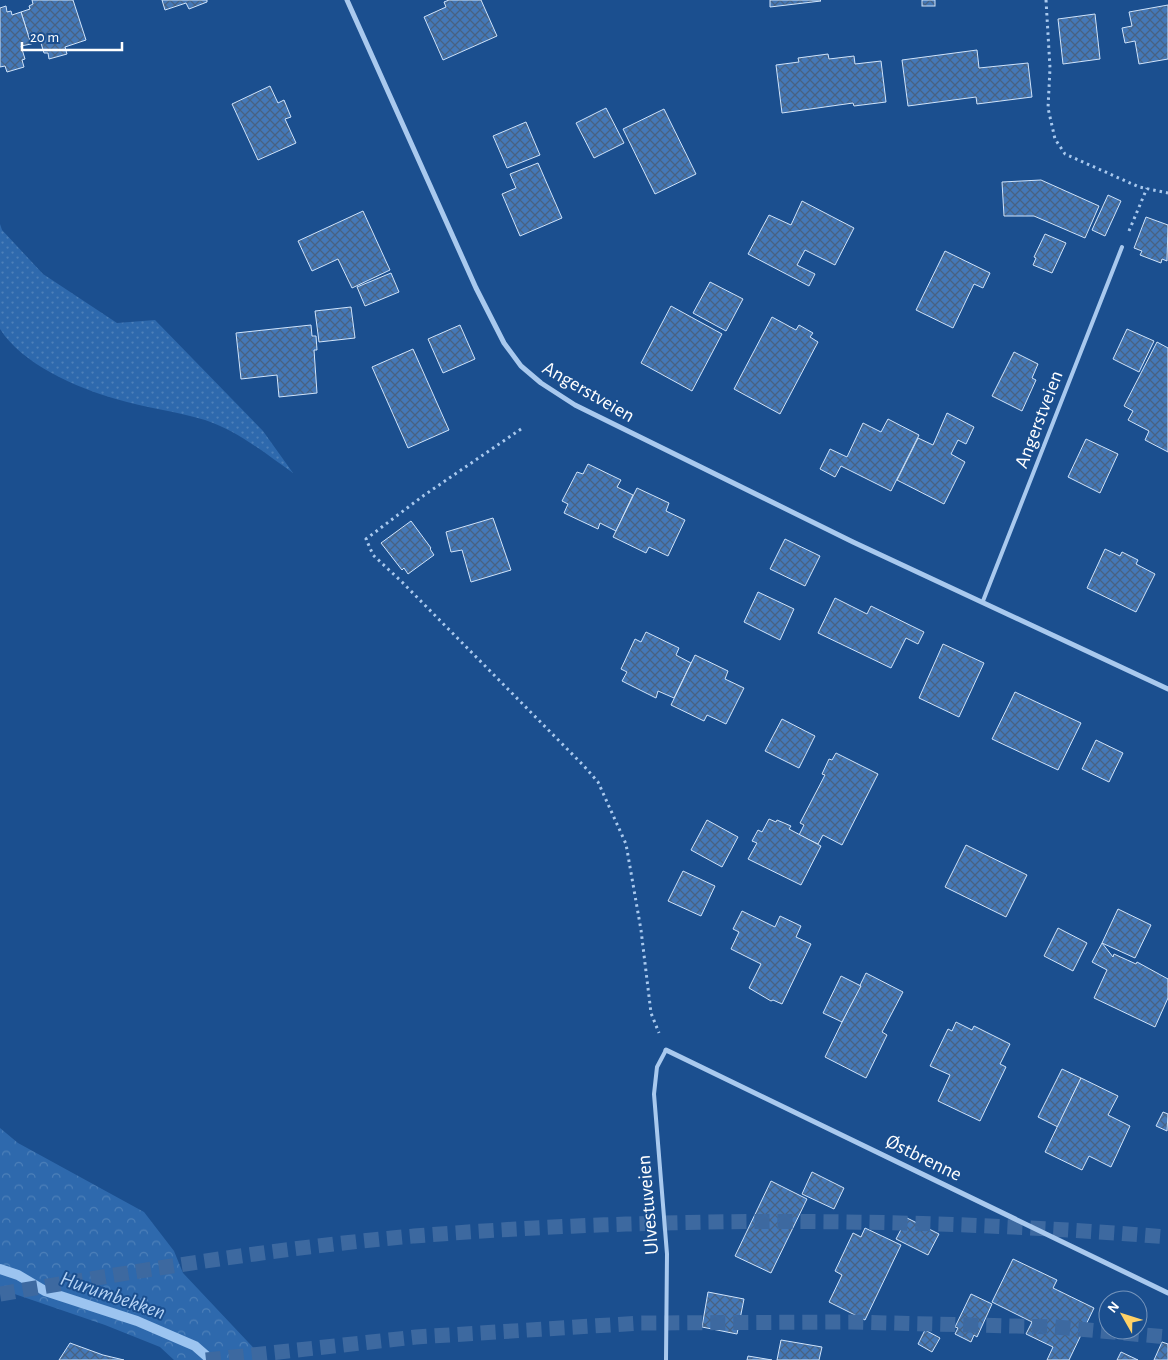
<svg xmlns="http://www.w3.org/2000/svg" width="1168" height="1360" font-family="'Alegreya Sans',sans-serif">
	<defs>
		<pattern id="grass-dots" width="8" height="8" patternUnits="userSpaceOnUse" patternTransform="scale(1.25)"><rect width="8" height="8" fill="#2e69ad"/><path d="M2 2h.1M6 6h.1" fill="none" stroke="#4d80b9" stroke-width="1.8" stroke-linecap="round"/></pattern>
		<pattern id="forest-crowns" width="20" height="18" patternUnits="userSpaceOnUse" patternTransform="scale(1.25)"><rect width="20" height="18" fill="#2e69ad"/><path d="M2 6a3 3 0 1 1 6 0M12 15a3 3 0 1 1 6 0" fill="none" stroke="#4d80b9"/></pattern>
		<pattern id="building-cross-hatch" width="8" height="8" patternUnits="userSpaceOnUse" patternTransform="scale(1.25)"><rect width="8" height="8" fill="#4478b7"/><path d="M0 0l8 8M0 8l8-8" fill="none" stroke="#486282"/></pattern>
	</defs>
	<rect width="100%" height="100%" fill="#1b4f8f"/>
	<path fill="url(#grass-dots)" d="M0 224 2 230 43 274 117 323 155 320 263 431 293 473C266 454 238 431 205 420 176 411 145 408 116 399 77 388 22 364 0 329Z"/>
	<path fill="url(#forest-crowns)" d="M0 1128 18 1143 144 1212 174 1251 183 1273 265 1360H174L160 1347 105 1325 0 1289Z"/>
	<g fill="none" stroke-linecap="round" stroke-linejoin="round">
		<path stroke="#9cc4f0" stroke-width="10" d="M0 1269 18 1275 45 1291 137 1321 195 1346 211 1360"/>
	</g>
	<g fill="url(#building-cross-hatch)" stroke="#cfe3fa">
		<path d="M32 0H73L86 40 65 47 67 54 49 59 48 53H44L40 40 31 44 21 12 30 9 29 6 33 4Z"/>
		<path d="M162 0H207V2L189 9 186 3 165 10Z"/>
		<path d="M449 0H481L497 36 443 60 424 17 446 7 444 2Z"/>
		<path d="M770 0H820L821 1 770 7Z"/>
		<rect x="922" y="0" width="13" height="6"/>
		<path d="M1168 5V59L1139 64 1135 41 1125 43 1122 28 1132 26 1129 12Z"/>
		<path d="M6 6 7 12 11 11 12 15 21 12 31 44 21 46 25 59 22 60 24 67 7 72 5 66 0 67V8Z"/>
		<path d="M1095 14 1100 59 1063 64 1058 19Z"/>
		<path d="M977 50 979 68 1028 63 1032 97 977 104 976 97 908 106 902 60Z"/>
		<path d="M828 54 829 59 854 56 855 64 881 61 886 102 854 106 853 103 782 113 776 65 799 62 798 58Z"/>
		<path d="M270 86 278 103 284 100 291 117 285 119 296 143 258 160 232 104Z"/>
		<path d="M606 108 624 143 594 158 576 123Z"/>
		<path d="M664 109 696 174 655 194 623 129Z"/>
		<path d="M526 122 540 155 507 168 493 136Z"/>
		<path d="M538 163 562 218 520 236 502 194 516 188 510 174Z"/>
		<path d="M1041 180 1099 206 1085 238 1034 216H1004L1002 182Z"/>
		<path d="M1108 195 1121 201 1105 236 1092 230Z"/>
		<path d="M802 201 854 228 835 265 805 250 797 265 815 274 809 286 748 254 769 215 791 225Z"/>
		<path d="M363 211 390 270 352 288 338 259 312 271 298 241Z"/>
		<path d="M1146 217 1168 225 1167 261 1162 259 1161 263 1140 255 1142 251 1134 248Z"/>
		<path d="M1045 234 1066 243 1052 273 1033 265 1036 258 1034 257Z"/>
		<path d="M945 251 990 273 983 288 974 284 953 328 916 310Z"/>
		<path d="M391 273 399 292 365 306 357 287Z"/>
		<path d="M710 282 743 299 726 331 693 313Z"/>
		<path d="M671 306 722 334 692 391 641 363Z"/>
		<path d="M351 307 355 338 319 342 315 311Z"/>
		<path d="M772 317 796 330 799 325 813 333 810 337 818 342 780 414 734 389Z"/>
		<path d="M311 325 312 336H316L317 350H314L317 393 279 397 277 375 241 379 236 333Z"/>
		<path d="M460 325 475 359 443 373 428 339Z"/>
		<path d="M1127 329 1154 341 1139 372 1113 359Z"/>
		<path d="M1157 342 1168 348V452L1145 440 1149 431 1128 420 1133 411 1124 406Z"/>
		<path d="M413 349 449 430 408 448 372 367Z"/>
		<path d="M1014 352 1038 364 1032 378 1036 380 1022 411 992 396Z"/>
		<path d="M947 413 974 427 966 444 958 440 951 454 965 462 944 504 897 480 918 438 933 445Z"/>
		<path d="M888 419 919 435 891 491 841 466 835 477 820 469 830 449 847 457 863 423 881 432Z"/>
		<path d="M1086 439 1118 454 1100 493 1068 477Z"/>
		<path d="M588 464 621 480 617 487 633 495 616 531 600 523 598 529 564 513 568 504 562 501 577 472 583 474Z"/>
		<path d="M637 488 669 503 666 511 685 520 668 556 649 547 646 553 613 537Z"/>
		<path d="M493 518 511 570 471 582 462 550 451 552 446 532Z"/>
		<path d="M411 521 431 548 430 549 434 555 408 574 404 568 402 570 381 543Z"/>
		<path d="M785 539 820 556 805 586 770 569Z"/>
		<path d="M1105 549 1120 556 1122 552 1138 560 1136 564 1155 574 1136 612 1087 588Z"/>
		<path d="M758 592 794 609 780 640 744 622Z"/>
		<path d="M835 598 867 614 871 606 924 632 918 644 906 638 891 668 818 633Z"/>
		<path d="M646 632 679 648 676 655 691 663 674 698 658 691 656 698 622 681 627 672 621 669 635 639 641 642Z"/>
		<path d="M943 644 984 663 959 717 919 698Z"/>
		<path d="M695 655 728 671 725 679 744 688 726 724 707 715 704 721 671 705Z"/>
		<path d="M1015 692 1081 723 1058 770 992 739Z"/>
		<path d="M782 719 815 736 799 768 765 751Z"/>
		<path d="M1096 740 1123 753 1109 782 1082 769Z"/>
		<path d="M836 753 878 774 842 845 823 835 818 844 799 835 804 825 800 823 825 775 822 774 829 759 832 760Z"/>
		<path d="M769 819 776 822 777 820 791 826 789 829 821 846 801 885 748 859 757 843 752 841 758 830 762 832Z"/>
		<path d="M707 820 738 837 722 867 691 850Z"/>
		<path d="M966 845 1027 875 1006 917 945 887Z"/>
		<path d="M683 871 715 886 701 916 668 901Z"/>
		<path d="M1118 909 1151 925 1135 958 1102 943Z"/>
		<path d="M742 911 775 927 780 916 801 926 796 937 811 944 782 1004 773 1000 771 1001 749 988 761 964 731 949 739 932 733 929Z"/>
		<path d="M1058 928 1087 943 1073 971 1044 956Z"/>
		<path d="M1102 943 1113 957 1114 954 1136 964 1137 962 1168 979V998L1155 1027 1094 998 1107 970 1092 962Z"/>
		<path d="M866 973 903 992 882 1032 887 1035 866 1078 825 1057Z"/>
		<path d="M841 976 861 986 842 1022 823 1013Z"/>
		<path d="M956 1022 972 1030 974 1026 1010 1044 1000 1064 1006 1067 980 1121 938 1101 950 1075 930 1066 948 1029 952 1031Z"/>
		<path d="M1062 1069 1081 1078 1058 1127 1038 1117Z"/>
		<path d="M1081 1078 1118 1096 1108 1115 1130 1126 1111 1167 1089 1156 1082 1170 1045 1152Z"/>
		<path d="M1163 1112 1168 1114 1167 1131 1156 1126Z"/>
		<path d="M812 1172 844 1188 834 1209 802 1194Z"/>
		<path d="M771 1181 807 1199 771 1273 735 1256Z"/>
		<path d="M907 1218 939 1234 928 1255 896 1239Z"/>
		<path d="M865 1228 901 1245 865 1320 829 1302 842 1275 835 1271 853 1233 861 1237Z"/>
		<path d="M1013 1259 1057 1280 1053 1288 1094 1308 1069 1360H1047L1053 1347 1026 1334 1032 1322 992 1302Z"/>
		<path d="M708 1292 744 1299 737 1334 702 1327Z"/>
		<path d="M971 1294 992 1304 977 1337 974 1335 971 1342 955 1334 958 1328 955 1327Z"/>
		<path d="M925 1330 940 1338 932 1352 918 1344Z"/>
		<path d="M781 1340 822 1347 819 1360H777Z"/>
		<path d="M1162 1342 1168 1344V1360H1154Z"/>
		<path d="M70 1343 103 1355 124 1360H59Z"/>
		<path d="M1121 1352 1138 1360H1117Z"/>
		<path d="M748 1356 772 1360H747Z"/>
	</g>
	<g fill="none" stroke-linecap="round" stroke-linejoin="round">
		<g stroke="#3d69a0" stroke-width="15" stroke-dasharray="15 8" stroke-linecap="butt">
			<path d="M0 1294C137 1271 275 1248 414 1236 665 1216 918 1217 1168 1237"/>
			<path d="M206 1360 416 1337 641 1323 850 1322 1055 1327 1168 1337"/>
		</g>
		<g stroke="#a9c9ee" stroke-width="3" stroke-dasharray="2.5 4" stroke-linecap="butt">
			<path d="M1046 0 1050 68 1048 108 1055 139 1065 154 1139 187 1168 193"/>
			<path d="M1129 231 1147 188"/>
			<path d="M521 429 423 496 366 539 373 555 402 582 583 765 598 782 626 844 641 930 651 1013 659 1033"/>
		</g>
		<g stroke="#a9c9ee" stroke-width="4">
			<path d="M983 601 1122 247"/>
			<path d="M666 1050 657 1067 654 1094 667 1254 666 1360"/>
		</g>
		<g stroke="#a9c9ee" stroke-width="5">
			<path d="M347 0 476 288 504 343 521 366 541 383 575 405 853 542 1168 689"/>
			<path d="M666 1050 1168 1293"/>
		</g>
	</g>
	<g text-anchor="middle" stroke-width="4" stroke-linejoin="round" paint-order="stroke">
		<g font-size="20" fill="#fff" stroke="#1b4f8f">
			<text transform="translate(589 391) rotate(30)" y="7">Angerstveien</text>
			<text transform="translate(1038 419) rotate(-69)" y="7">Angerstveien</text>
			<text transform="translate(924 1157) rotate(26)" y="7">Østbrenne</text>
			<text transform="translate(647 1205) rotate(-95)" y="7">Ulvestuveien</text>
		</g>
		<g font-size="21" font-style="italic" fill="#b5d3f5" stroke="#1b4f8f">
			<text transform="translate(113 1295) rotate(19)" y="7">Hurumbekken</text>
		</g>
	</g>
	<g transform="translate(1123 1315) rotate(309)"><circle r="24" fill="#1b4f8f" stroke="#7695bc"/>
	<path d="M0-4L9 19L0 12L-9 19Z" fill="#ffd166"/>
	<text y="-8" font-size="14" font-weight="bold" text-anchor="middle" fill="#ffffff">N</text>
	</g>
	<path d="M22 42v8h100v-8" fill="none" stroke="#ffffff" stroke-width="2.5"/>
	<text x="30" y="42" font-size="15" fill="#ffffff" stroke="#1b4f8f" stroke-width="4" paint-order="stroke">20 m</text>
</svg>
